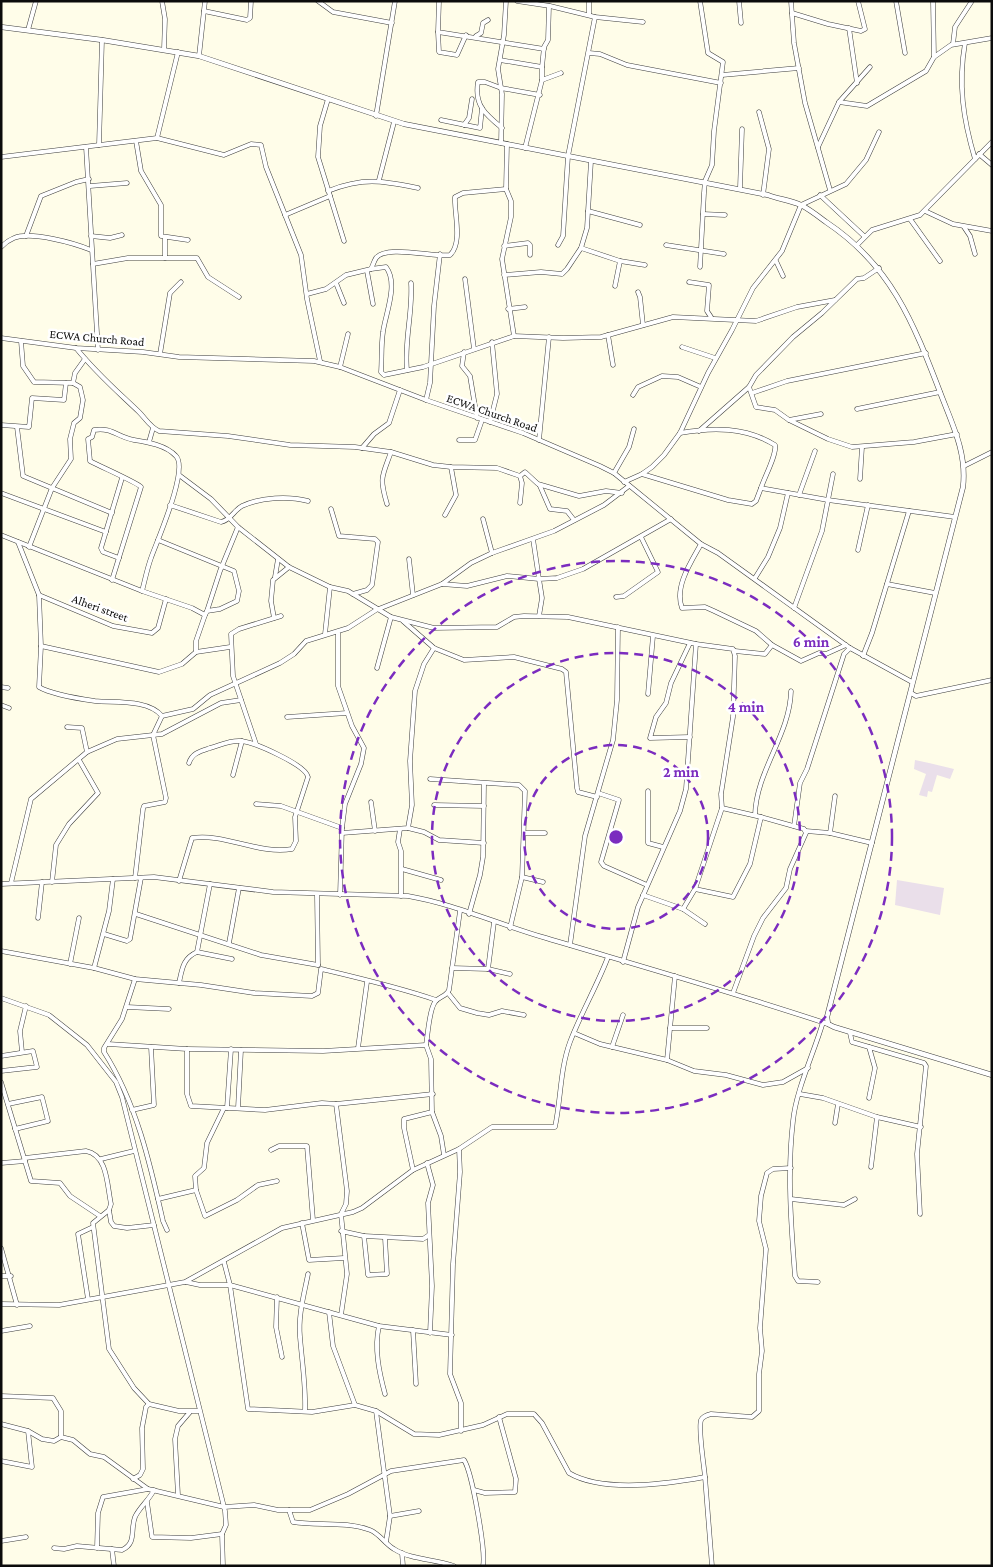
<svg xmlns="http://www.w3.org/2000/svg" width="993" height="1567" font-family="'Crimson Pro',serif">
	<rect width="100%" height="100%" fill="#fffde9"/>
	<g fill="#eadfea">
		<path d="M915 760 929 763 954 769 950 779 937 775 932 792 928 791 927 797 919 795 926 774 914 769Z"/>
		<path d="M897 880 944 888 940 915 895 905Z"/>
	</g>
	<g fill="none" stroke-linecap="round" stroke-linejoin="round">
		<defs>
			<g id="minor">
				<path d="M162 1 165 19 164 49"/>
				<path d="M318 1 333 12 392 23"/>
				<path d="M439 1 438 32 544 49"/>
				<path d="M517 1 550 6 595 17 643 22"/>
				<path d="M589 1V14"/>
				<path d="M739 1 741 23"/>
				<path d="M791 1 794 43 805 103 830 190"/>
				<path d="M896 1 905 53"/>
				<path d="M933 1 934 57"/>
				<path d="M204 11 247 20 250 18 251 1"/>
				<path d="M792 13 828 24 861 31 865 29 858 1"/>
				<path d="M849 28 857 83"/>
				<path d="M28 30 36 1"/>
				<path d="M438 32 439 52 457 55 466 35"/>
				<path d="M476 36 481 33 483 23 488 20"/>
				<path d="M965 43C958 84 963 119 975 159"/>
				<path d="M953 44 955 27 972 1"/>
				<path d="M589 53 600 54 627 65 721 83"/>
				<path d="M199 56 205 1"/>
				<path d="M500 60 542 67V80"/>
				<path d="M542 67 544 47 548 40 549 6"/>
				<path d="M722 75 799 68"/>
				<path d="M328 99 320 126 318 157 344 241"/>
				<path d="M839 102 867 106 926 71 934 57 951 45 992 38"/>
				<path d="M759 112 769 149 763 195"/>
				<path d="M376 116 395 1"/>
				<path d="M441 120 480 128 482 108"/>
				<path d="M464 125 469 118 472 99"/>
				<path d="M502 128C485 114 474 105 478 82H485L501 88 540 95"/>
				<path d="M157 138 178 52"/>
				<path d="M136 141 141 171 161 205V236L188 240"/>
				<path d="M501 143 502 94 498 69 504 35 506 1"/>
				<path d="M507 144 506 189 511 201V217L502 259 514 336"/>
				<path d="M99 145 102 40"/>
				<path d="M86 147 98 350"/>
				<path d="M818 147 839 102 870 67"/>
				<path d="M525 148 542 80 561 73"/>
				<path d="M979 154 992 165"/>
				<path d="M1 157 157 138 224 155 251 144 261 145 266 167 301 255 307 299 320 361"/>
				<path d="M379 180 394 122"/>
				<path d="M90 186 127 183"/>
				<path d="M740 188 742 129"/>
				<path d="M328 191C364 177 382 181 418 188"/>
				<path d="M820 195 864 236"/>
				<path d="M588 211 640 225"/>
				<path d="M925 211 953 224 992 231"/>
				<path d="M703 214 725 215"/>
				<path d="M285 215 330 196"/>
				<path d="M910 219 940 261"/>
				<path d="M964 227 970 236 975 254"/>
				<path d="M26 236 41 196 76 182 89 179"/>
				<path d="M91 236 110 238 122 235"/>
				<path d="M558 245 563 236 568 156 595 17"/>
				<path d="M666 245 724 254"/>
				<path d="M857 245 872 230 920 215 992 142"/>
				<path d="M504 246 528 243 530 245V255"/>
				<path d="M1 247C5 243 9 240 14 238 31 231 74 243 91 250"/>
				<path d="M581 248 620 261 645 265"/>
				<path d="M165 258V238"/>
				<path d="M776 261 783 276"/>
				<path d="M93 264 128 258H197L208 277 239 297"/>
				<path d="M700 267 704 193 705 181 712 165 714 131 723 62 708 53 700 1"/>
				<path d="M371 269 386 267C399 284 385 315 383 332 381 345 382 359 381 372L384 375 423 367 514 336 563 338 601 337 673 317 756 321 797 307 835 300"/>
				<path d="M367 271 373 304"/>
				<path d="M504 275 541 272 562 274 567 269 581 248 587 228 591 161"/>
				<path d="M465 279 474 349"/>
				<path d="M689 282 709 285 707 311 711 317"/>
				<path d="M336 283 344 303"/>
				<path d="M615 286 620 261"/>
				<path d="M638 292 640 297 643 325"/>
				<path d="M307 294 326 289 346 275 371 269C373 265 374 261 376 258 386 244 436 258 450 255 463 243 454 213 455 197L463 193 506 189"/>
				<path d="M508 309 525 307"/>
				<path d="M608 335 613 365"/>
				<path d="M1 338 76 348 143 352 179 357 314 361 340 367 426 400 523 433 600 466 614 473 701 544 718 553 850 648 912 682"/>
				<path d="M21 341 23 366 34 382 73 383 80 387 83 400 80 418 74 423 70 439 71 459 52 488 29 547"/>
				<path d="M682 347 715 358"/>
				<path d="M76 348C97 374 116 390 139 412 146 419 150 427 159 431L228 436 290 445 355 447 391 452 433 465 451 467 497 468 520 476 522 483 520 503"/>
				<path d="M464 352 462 366 470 376 477 418"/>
				<path d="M160 354 170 293 181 282"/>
				<path d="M340 367 348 334"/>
				<path d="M407 370C404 341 413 312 411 283"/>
				<path d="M73 383 75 373 85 359"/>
				<path d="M749 387 756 375 793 337 822 313 857 279 864 278 879 268"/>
				<path d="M752 393 787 381 926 353"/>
				<path d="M633 395 638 387 662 376 678 377 701 387"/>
				<path d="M426 400 430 383 434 306 440 254"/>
				<path d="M857 409 940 392"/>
				<path d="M789 420 821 414"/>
				<path d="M490 422 497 394 492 342"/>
				<path d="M1 425 29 427 32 398 64 400 66 383"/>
				<path d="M17 427 23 476 112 513"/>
				<path d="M699 431 749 387 756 407 775 410 789 420 828 439 852 447 914 442 957 434"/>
				<path d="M680 433C713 427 746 427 775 445 777 454 765 476 761 488"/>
				<path d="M459 440H475L482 420"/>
				<path d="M539 440 549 337"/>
				<path d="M149 442 153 428"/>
				<path d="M362 448 374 434 389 423 400 390"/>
				<path d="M964 466 992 452"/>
				<path d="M614 473 629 447 634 429"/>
				<path d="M642 474 728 500 752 504 756 501 761 488 828 500 955 517"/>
				<path d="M179 475 211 499 238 527 289 567 330 587 348 591 391 617 434 628 497 627 514 617 524 616 568 617 696 644 686 789 680 811 638 907 623 962"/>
				<path d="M520 476 525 472 538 484 579 496 606 491 622 493"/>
				<path d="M860 479 862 447"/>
				<path d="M624 482 642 474 652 467 664 455 680 433 708 373 732 330 753 288 782 251 801 205 846 184 866 160 879 132"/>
				<path d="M540 486 550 509 567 511 574 520"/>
				<path d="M1 493 106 532"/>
				<path d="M799 495 815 451"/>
				<path d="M387 504C379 477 382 477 391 452"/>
				<path d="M170 505 221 522C231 520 234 510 242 506 261 497 289 496 308 501"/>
				<path d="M331 509 339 536 375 539 378 542 372 585 367 590 353 594"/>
				<path d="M445 515 456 495 451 467"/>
				<path d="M483 519 492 553"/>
				<path d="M1 535 142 591 192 608 205 615 207 611 220 609 237 601 239 591 234 571 158 540"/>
				<path d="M18 542 39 595 41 646 39 687C51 694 81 699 95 701 115 703 148 699 162 716"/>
				<path d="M701 544C691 562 674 587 682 608L705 607 714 611 756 631 772 645 801 661 819 653 826 654 846 645"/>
				<path d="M858 550 868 505"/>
				<path d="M119 558 103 552 101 548 122 478"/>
				<path d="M409 559 413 595"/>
				<path d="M275 577 278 559"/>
				<path d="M755 578 768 557 780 528 788 493"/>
				<path d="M112 580 141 487C138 483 99 466 90 461L88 439 92 437 94 430C112 427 117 437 134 440 147 442 166 445 176 456 189 469 157 541 151 558 147 569 145 580 142 591"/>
				<path d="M442 584 467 586 507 576 539 579 533 539"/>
				<path d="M887 584 935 593"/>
				<path d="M39 595 113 626 152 633 158 628 166 599"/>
				<path d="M616 597 624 596 658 572 641 537"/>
				<path d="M794 608 822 531 833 474"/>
				<path d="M207 611 220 571 238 527"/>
				<path d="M539 616 542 598 539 579 557 578 583 569 671 519"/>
				<path d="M274 618 271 601 273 580 289 567"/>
				<path d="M403 621 434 648 464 660 514 657 562 669 566 672 577 788 578 792 597 797"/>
				<path d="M338 633V686L352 726 364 748 361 764 345 804 342 828 340 895"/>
				<path d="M325 634 330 587"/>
				<path d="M690 643 671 683 666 703 656 717 650 738 690 737"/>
				<path d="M41 646 159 672 182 664 196 652 230 647"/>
				<path d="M735 651 765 654 772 645"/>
				<path d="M196 652V641L205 615"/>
				<path d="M863 656 872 633 909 511"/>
				<path d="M377 668 391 617"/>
				<path d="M1 687 8 688"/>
				<path d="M911 693 916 696 992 680"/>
				<path d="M648 694 653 636"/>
				<path d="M1 705 9 708"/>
				<path d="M287 717 347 713"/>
				<path d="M67 727 82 728 87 752"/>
				<path d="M256 744 233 676 231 634 239 629 281 616"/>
				<path d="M233 775 242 741"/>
				<path d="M430 779 519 785 525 791 522 877 510 928"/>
				<path d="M648 791V843L663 847"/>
				<path d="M598 793 619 800 601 862 604 866 647 885"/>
				<path d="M371 802 375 831"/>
				<path d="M256 804 281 806 342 828"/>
				<path d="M434 805 484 806"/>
				<path d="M755 815C756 771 790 735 791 691"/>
				<path d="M794 826 800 783 807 769 844 654 850 648"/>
				<path d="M408 828 424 832 439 840 484 843"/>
				<path d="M400 829 398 842 401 851V896"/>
				<path d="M806 831 830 833 872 843"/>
				<path d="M342 833 408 828 412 805 410 761 415 691 424 664 434 648"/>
				<path d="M524 833H545"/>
				<path d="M830 833 835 796"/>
				<path d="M402 869 441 880"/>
				<path d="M522 877 543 882"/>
				<path d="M135 878 143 809 144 806 165 802 166 798 153 735 162 716 193 709 210 695 280 663 294 654 306 641 348 628 376 610 442 584 471 563 492 553 554 531 604 505 629 486"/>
				<path d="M179 881 192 838C225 833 259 855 292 849L296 841 295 817 308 777C306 765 254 742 241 741 229 740 221 745 210 748 201 751 192 753 189 763"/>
				<path d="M52 882 56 845 69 824 98 793 79 760"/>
				<path d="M11 883 31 799 87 752 117 739 162 734 221 703 241 700"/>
				<path d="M1 884 154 877 273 892 408 896C455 904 500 925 546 938 640 966 735 993 828 1024"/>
				<path d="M695 889 733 897 750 864 761 817 722 808"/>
				<path d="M317 895 318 965"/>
				<path d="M643 895 683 909 705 924"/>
				<path d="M683 909 695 889 722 808 721 794 733 717 735 656 733 649 696 644"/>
				<path d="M136 914 261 955 318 965"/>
				<path d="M469 914 480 875 483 857 484 784"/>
				<path d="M38 918 42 882"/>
				<path d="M104 934 127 941 130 939 141 878"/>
				<path d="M229 943 239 888"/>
				<path d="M570 945 585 836 613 740 617 700 618 627"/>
				<path d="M1 951 94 968 135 979 201 985 254 993 312 996 318 993 321 969C359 978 398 987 436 1000"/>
				<path d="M197 952 232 959"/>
				<path d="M70 964 79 918"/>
				<path d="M94 968 109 911 113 879"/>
				<path d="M452 968 488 969 510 974"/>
				<path d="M488 969 494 922"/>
				<path d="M135 979 122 1019 104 1048V1052C136 1102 150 1163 163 1221L167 1230"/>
				<path d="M179 983C182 969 183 958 197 952L210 884"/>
				<path d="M448 993 460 1008 477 1013 489 1015 502 1011 524 1015"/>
				<path d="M733 993 754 936 763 918 786 888 790 869 806 833 804 829 761 817"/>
				<path d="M1 998 49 1015 87 1045 116 1082 122 1097 225 1511 226 1525 222 1534 223 1566"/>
				<path d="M127 1007 169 1009"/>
				<path d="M670 1028H707"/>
				<path d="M574 1033 600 1044 667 1060 675 976"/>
				<path d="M850 1033 852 1042 924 1063 926 1066 917 1154 920 1214"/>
				<path d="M108 1044 187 1049V1094L191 1106 265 1110 322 1103 336 1104 347 1191 346 1204 341 1214 347 1274 341 1315"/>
				<path d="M426 1045C428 1034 429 1010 435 1002 439 996 446 997 449 990L460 911"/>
				<path d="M612 1047 623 1015"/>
				<path d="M358 1048 367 982"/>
				<path d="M187 1049 323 1051 426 1045 431 1059 432 1112 441 1136 444 1155"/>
				<path d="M22 1052 20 1031 26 1006"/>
				<path d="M1 1056 33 1051 37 1067 1 1071"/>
				<path d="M667 1060 694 1071 726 1075 763 1085 783 1082 808 1068"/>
				<path d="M1 1082 31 1181 60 1183 70 1196 100 1216"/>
				<path d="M800 1094 823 1098 877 1117 871 1167"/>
				<path d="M869 1098 875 1068 869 1047"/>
				<path d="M8 1104 42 1097 48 1121 15 1129"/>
				<path d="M336 1104 433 1094"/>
				<path d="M227 1108 231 1049"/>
				<path d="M238 1108 241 1050"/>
				<path d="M132 1110 154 1105 151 1047"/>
				<path d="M877 1117 921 1127"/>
				<path d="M835 1123 838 1104"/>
				<path d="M459 1149 460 1172 453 1264 450 1374 461 1403V1431"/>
				<path d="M271 1150 279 1146H307L313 1220"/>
				<path d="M25 1158 86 1151C108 1155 107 1186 111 1204L109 1210 93 1223 109 1349 134 1388 149 1404 179 1411H199"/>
				<path d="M101 1159 134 1151"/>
				<path d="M1 1163 25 1161"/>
				<path d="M427 1163 433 1185 428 1203 432 1286 430 1333"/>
				<path d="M413 1170 404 1128V1119L432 1112"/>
				<path d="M196 1190 205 1216 237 1200 258 1185 277 1181"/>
				<path d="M158 1199 196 1190 195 1176 204 1168 207 1143 224 1108"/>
				<path d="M791 1199 844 1205 855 1199"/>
				<path d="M109 1210 111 1222 114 1226 127 1228 154 1225"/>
				<path d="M302 1223 309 1260 344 1258"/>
				<path d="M341 1231 364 1236"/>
				<path d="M385 1238 387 1274 368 1275 364 1236 423 1239 429 1235"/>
				<path d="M1 1248 17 1305"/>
				<path d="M224 1262 230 1285 248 1409 312 1412 355 1405 376 1411 414 1434 439 1435 483 1425 507 1414H534L542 1423 569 1473C603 1493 667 1484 705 1477L712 1566"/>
				<path d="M1 1276H11"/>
				<path d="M186 1282 200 1285H230L379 1326 452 1335"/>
				<path d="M818 1282 798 1281 795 1276C791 1225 787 1172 793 1121 796 1090 814 1053 823 1022"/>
				<path d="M277 1297 276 1327 282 1357"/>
				<path d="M88 1299 78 1234 93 1227"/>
				<path d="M1 1304 59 1305 185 1282 282 1228 353 1212 362 1208 413 1170 459 1149 492 1127H555C561 1099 560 1069 570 1042 581 1013 597 986 608 957"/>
				<path d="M329 1312 333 1346 355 1405"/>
				<path d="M379 1326C374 1348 379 1372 385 1394"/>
				<path d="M413 1330 416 1384"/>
				<path d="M1 1331 30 1326"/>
				<path d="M1 1396 53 1398 61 1411V1437"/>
				<path d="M305 1411C306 1386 302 1362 300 1337 298 1315 304 1295 308 1274"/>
				<path d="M376 1411 390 1516 386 1542"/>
				<path d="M1 1424 28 1431 42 1439 54 1441 61 1437 73 1440 90 1454 104 1457 148 1489 224 1507 254 1505 278 1510H310L348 1494 391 1471 464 1460C472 1472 486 1551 483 1566"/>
				<path d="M1 1461 32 1467 28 1431"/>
				<path d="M705 1477C704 1465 698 1429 701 1420 703 1416 707 1415 711 1414L752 1417 759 1411V1374L762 1351 760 1328 766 1249 759 1221 761 1196 767 1173 773 1169 791 1168"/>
				<path d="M133 1479 140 1475 143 1469 142 1428 146 1407 149 1404"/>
				<path d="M474 1490 485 1493 515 1492 516 1479 499 1417"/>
				<path d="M178 1495 175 1439 178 1426 190 1412"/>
				<path d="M147 1502 152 1537 191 1538 222 1534"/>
				<path d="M289 1510 293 1522C318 1526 346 1521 370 1530 380 1534 385 1544 394 1549 411 1560 435 1559 454 1566"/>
				<path d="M390 1516 419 1511"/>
				<path d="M1 1541 26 1537"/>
				<path d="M54 1548 64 1549 77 1546 122 1550C137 1543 130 1530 135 1517 139 1508 149 1500 154 1490"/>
				<path d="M97 1548 98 1513 103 1497 148 1489"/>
				<path d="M112 1549 114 1566"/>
				<path d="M402 1553 403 1566"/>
			</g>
			<path id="tertiary" d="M1 27 102 40 199 56 404 124 768 195C778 199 790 200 801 205 809 209 818 216 826 222 891 265 913 322 940 392 952 424 967 452 963 487L827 1017 828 1024 834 1027 992 1075"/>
		</defs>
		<use href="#minor" stroke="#3e3e3e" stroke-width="5"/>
		<use href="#tertiary" stroke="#3e3e3e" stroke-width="5.5"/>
		<use href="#minor" stroke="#fff" stroke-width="4"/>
		<use href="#tertiary" stroke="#fff" stroke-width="4.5"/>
	</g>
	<g fill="none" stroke="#7b2cbf" stroke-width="2.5" stroke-dasharray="9 6">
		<circle cx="616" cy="837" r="92"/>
		<circle cx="616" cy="837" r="184"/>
		<circle cx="616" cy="837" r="276"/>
	</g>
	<g text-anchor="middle" stroke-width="5" stroke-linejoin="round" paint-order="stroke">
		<g font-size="12" fill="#0b0b0b" stroke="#fff">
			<text transform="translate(97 338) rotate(5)" y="4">ECWA Church Road</text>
			<text transform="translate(492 413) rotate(19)" y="4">ECWA Church Road</text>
			<text transform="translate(100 608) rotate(20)" y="4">Alheri street</text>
		</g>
	</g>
	<circle cx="616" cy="837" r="8" fill="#7b2cbf" stroke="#fff" stroke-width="2.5"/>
	<g font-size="15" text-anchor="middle" font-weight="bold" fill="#7b2cbf" stroke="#fff" stroke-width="5" stroke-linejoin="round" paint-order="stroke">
		<text x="811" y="647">6 min</text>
		<text x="746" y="712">4 min</text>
		<text x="681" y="777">2 min</text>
	</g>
	<rect width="993" height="1567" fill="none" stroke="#0b0b0b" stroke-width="5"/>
</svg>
